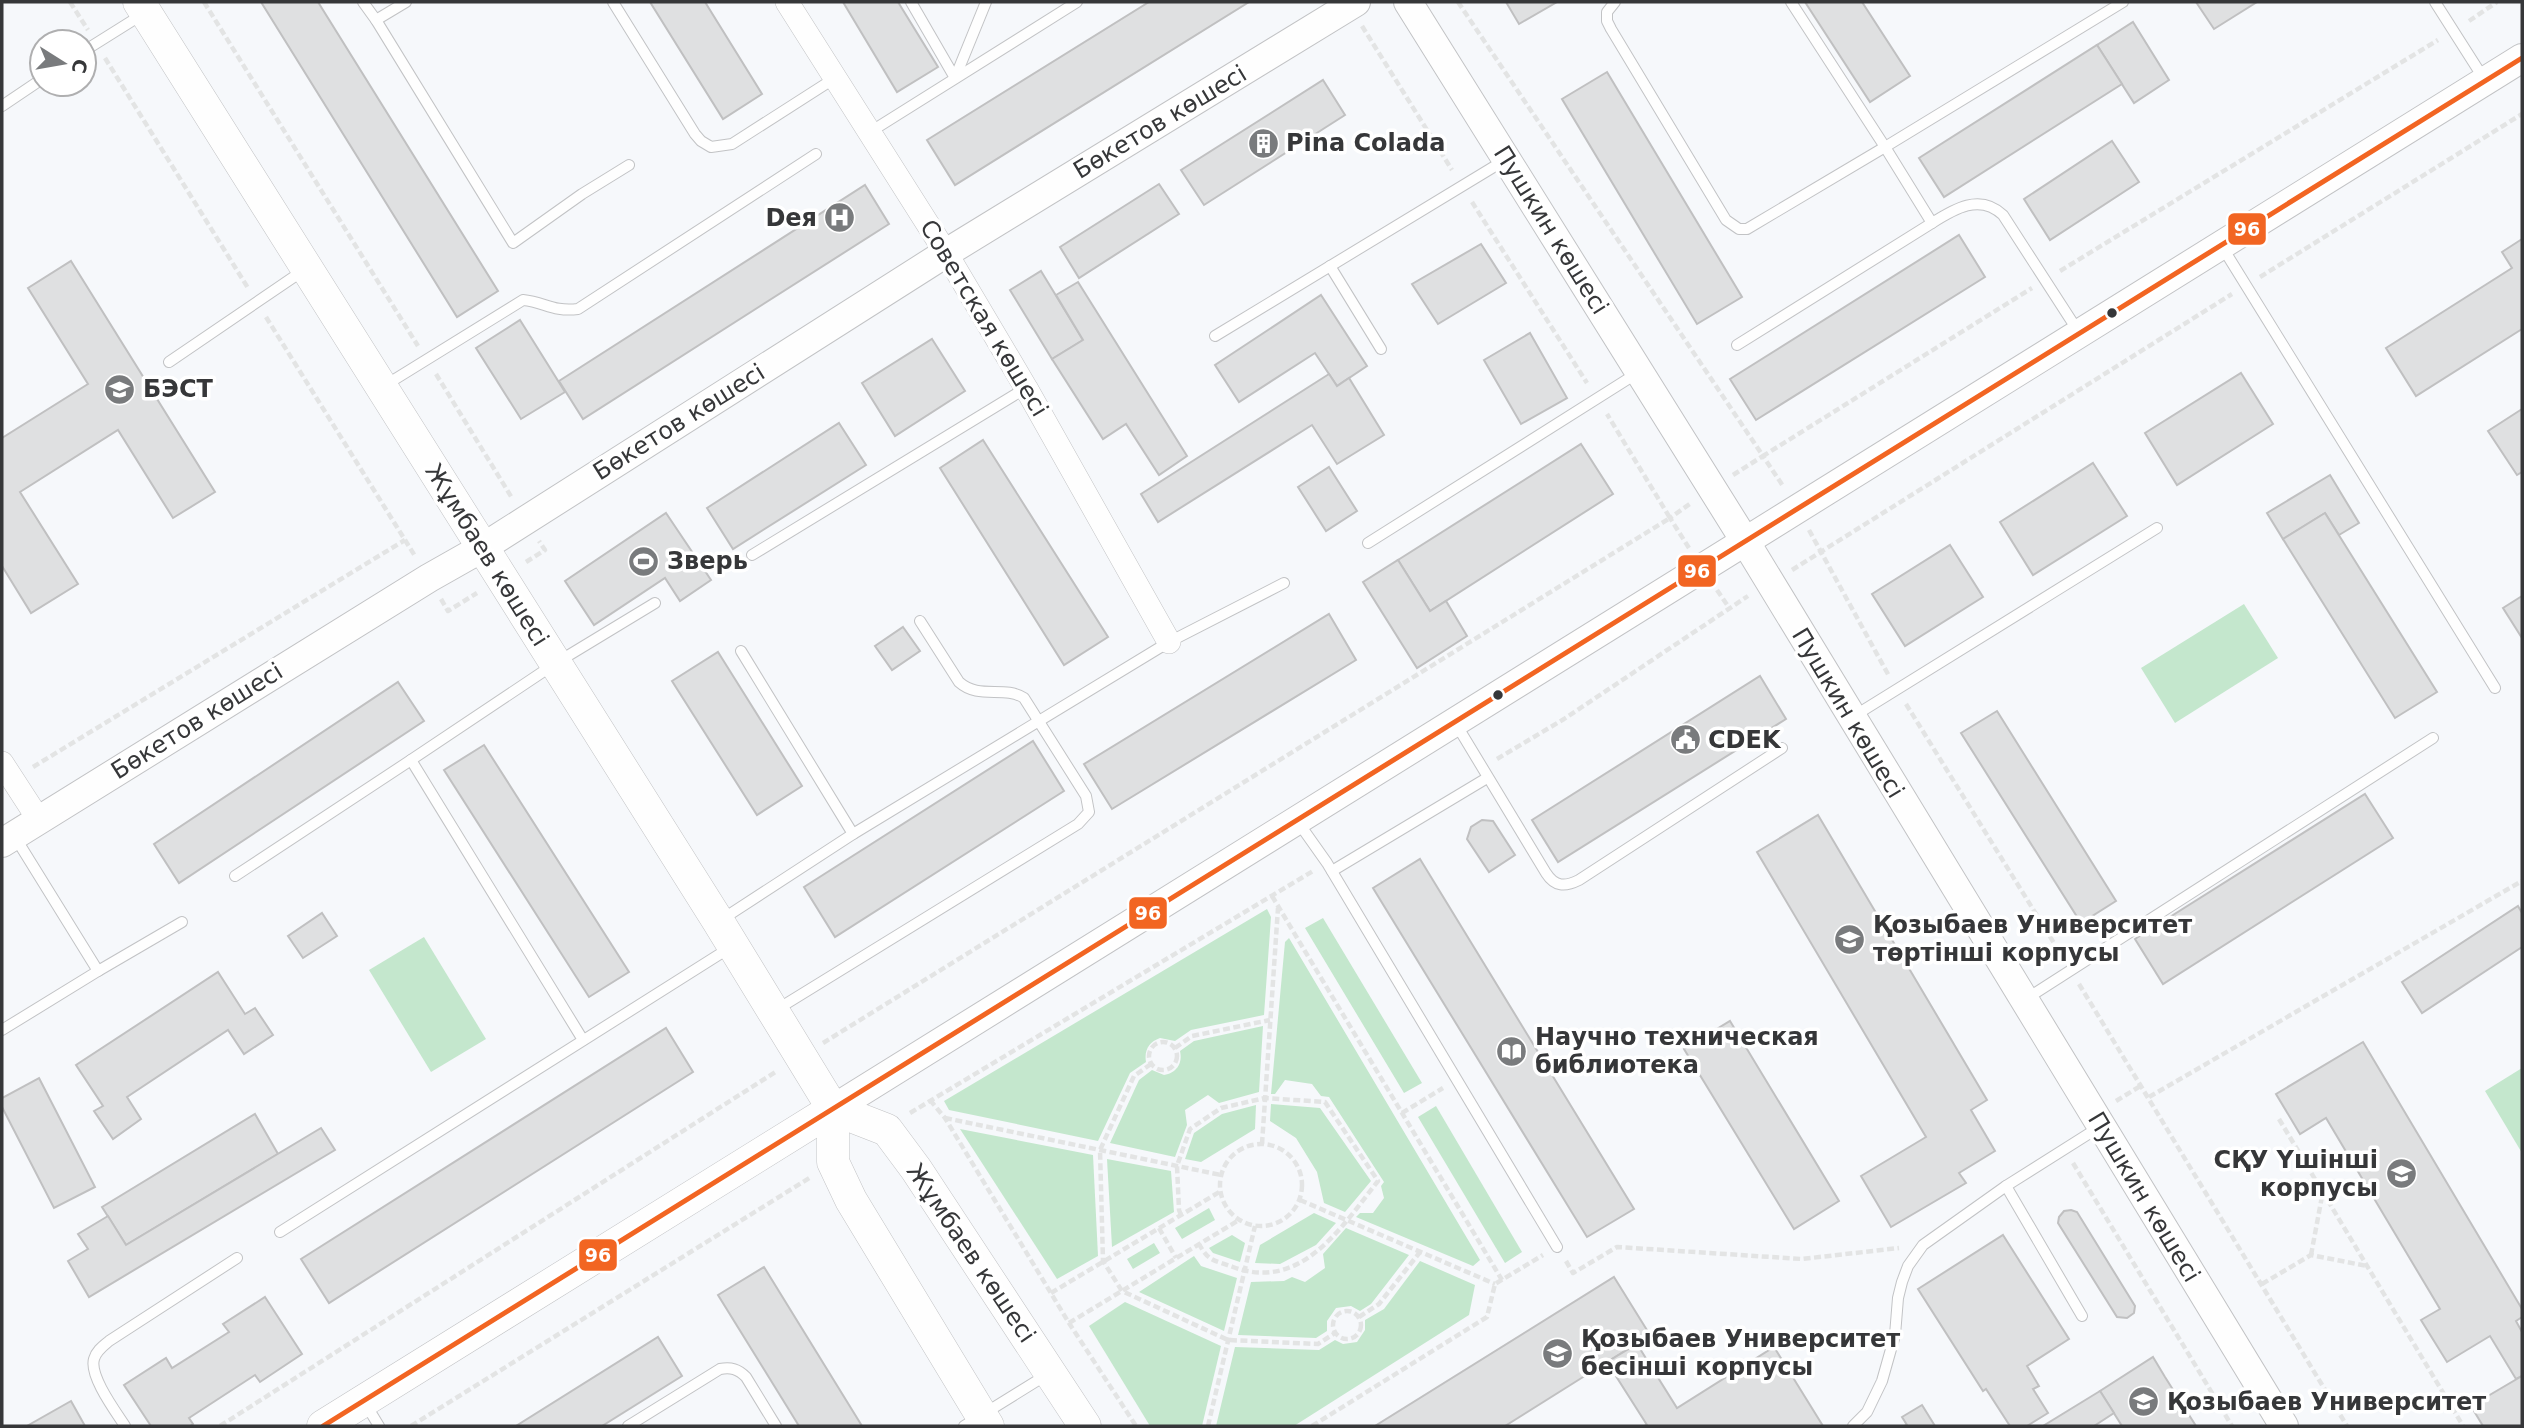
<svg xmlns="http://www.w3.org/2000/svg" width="2524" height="1428" font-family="'DejaVu Sans',sans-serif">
	<rect width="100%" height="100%" fill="#f6f8fb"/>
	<g fill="#c4e7cd">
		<path d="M2244 604 2278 658 2175 723 2141 668Z"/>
		<path d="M1267 909 1271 917 1264 1015 1191 1030 1175 1041 1160 1038C1149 1042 1144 1050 1146 1062L1130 1073 1098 1141 949 1110 944 1101Z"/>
		<path d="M1323 918 1422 1083 1404 1093 1305 928Z"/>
		<path d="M424 937 486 1039 431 1072 369 970Z"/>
		<path d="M1289 938 1480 1260 1473 1266 1356 1217 1360 1213H1373L1384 1198 1381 1186 1384 1182 1329 1097 1321 1096 1312 1084 1285 1080 1275 1094H1271L1285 942Z"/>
		<path d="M1263 1026 1259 1092 1219 1103 1208 1095 1185 1110 1187 1125 1175 1157 1110 1143 1139 1080 1152 1070 1164 1075C1176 1073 1183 1064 1180 1051L1194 1041Z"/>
		<path d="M2522 1068V1153L2485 1091Z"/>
		<path d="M1271 1104 1320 1108 1371 1181 1345 1212 1324 1203 1317 1172 1296 1138 1270 1121Z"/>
		<path d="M1256 1105 1255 1129 1201 1162 1185 1159 1194 1133 1222 1114Z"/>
		<path d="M1436 1106 1522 1252 1505 1263 1418 1117Z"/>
		<path d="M960 1129 1093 1155 1098 1256 1057 1279Z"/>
		<path d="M1107 1159 1171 1171 1174 1212 1112 1247Z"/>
		<path d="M1209 1208 1215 1220 1182 1239 1175 1228Z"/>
		<path d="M1314 1213 1336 1223 1316 1245 1280 1264 1255 1263 1260 1245Z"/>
		<path d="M1346 1228 1409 1255 1371 1304 1360 1311 1351 1306 1336 1308 1327 1321V1331L1316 1338 1238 1335 1251 1282 1284 1281 1292 1277 1305 1282 1325 1268 1323 1254Z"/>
		<path d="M1232 1235 1245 1243 1240 1262 1213 1253 1209 1248Z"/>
		<path d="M1154 1243 1160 1253 1133 1269 1127 1259Z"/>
		<path d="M1194 1256 1201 1266 1237 1278 1224 1331 1139 1292Z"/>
		<path d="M1420 1261 1475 1285 1469 1315 1294 1426H1216L1235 1347 1319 1350 1335 1340 1343 1344 1357 1342 1365 1330V1320L1384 1309Z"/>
		<path d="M1125 1302 1221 1346 1202 1426H1150L1089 1326Z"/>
	</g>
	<g fill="#dfe0e1" stroke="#c0c0c1" stroke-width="2">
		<path d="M261 2H318L498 291 457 317Z"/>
		<path d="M650 2H705L762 94 723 119Z"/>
		<path d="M843 2H898L938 67 897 92Z"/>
		<path d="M1149 2H1249L955 185 927 140Z"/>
		<path d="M1506 2H1557L1519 24Z"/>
		<path d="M1805 2H1862L1910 76 1870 102Z"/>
		<path d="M2196 2H2257L2214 29Z"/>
		<path d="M2133 22 2169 80 2134 103 2097 45Z"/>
		<path d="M2097 45 2122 84 1944 197 1919 158Z"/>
		<path d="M1607 72 1742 297 1697 324 1562 99Z"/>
		<path d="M1323 80 1345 115 1204 205 1181 170Z"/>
		<path d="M2112 141 2139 182 2050 240 2024 199Z"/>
		<path d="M1159 184 1179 214 1079 278 1060 247Z"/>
		<path d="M865 185 889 224 583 419 559 381Z"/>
		<path d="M1959 235 1985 277 1756 420 1730 379Z"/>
		<path d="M2522 239V329L2416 396 2386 348 2512 268 2502 252Z"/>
		<path d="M1481 244 1506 283 1438 324 1412 284Z"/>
		<path d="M71 261 215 492 173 518 118 430 20 492 78 584 31 613 2 566V438L88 384 28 288Z"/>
		<path d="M1041 271 1083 340 1052 359 1010 290Z"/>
		<path d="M1078 282 1187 456 1159 475 1126 424 1103 439 1052 359 1083 340 1056 295Z"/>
		<path d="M1321 295 1367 366 1337 386 1315 353 1239 402 1215 365Z"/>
		<path d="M520 320 565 392 521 419 476 348Z"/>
		<path d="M1530 333 1567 398 1521 424 1484 360Z"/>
		<path d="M932 339 965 391 895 436 862 383Z"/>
		<path d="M2241 373 2273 424 2177 485 2145 433Z"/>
		<path d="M1329 374 1337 386 1349 378 1384 435 1337 464 1312 425 1158 522 1141 494Z"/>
		<path d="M2522 409V472L2517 475 2488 431Z"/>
		<path d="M839 423 866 465 733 549 707 508Z"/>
		<path d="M983 440 1108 637 1064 665 940 468Z"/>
		<path d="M1581 444 1613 494 1430 611 1398 560Z"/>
		<path d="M2093 463 2127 516 2033 575 2000 522Z"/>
		<path d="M1329 467 1357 511 1326 531 1298 487Z"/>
		<path d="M2330 475 2359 523 2339 535 2325 513 2283 539 2267 513Z"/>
		<path d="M666 513 711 580 680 601 665 578 594 625 565 581Z"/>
		<path d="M2325 513 2437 692 2395 718 2283 539Z"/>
		<path d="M1950 545 1983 597 1905 646 1872 594Z"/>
		<path d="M1398 560 1430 611 1446 601 1467 636 1417 668 1363 582Z"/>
		<path d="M2522 596V638L2503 608Z"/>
		<path d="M1329 614 1356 660 1112 809 1084 764Z"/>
		<path d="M903 627 920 651 892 670 875 646Z"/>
		<path d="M718 652 802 786 757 815 672 681Z"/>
		<path d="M1760 676 1786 719 1558 862 1532 820Z"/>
		<path d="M398 682 424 721 179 883 154 844Z"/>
		<path d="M1997 711 2116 901 2081 923 1961 733Z"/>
		<path d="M1033 741 1064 791 835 937 804 887Z"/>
		<path d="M484 745 629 972 589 997 444 770Z"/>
		<path d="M2365 794 2393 838 2163 984 2135 939Z"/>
		<path d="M1818 815 1987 1100 1971 1110 1995 1151 1959 1173 1966 1183 1891 1227 1861 1176 1926 1137 1757 852Z"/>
		<path d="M1482 820 1493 821 1515 855 1489 872 1467 839 1471 827Z"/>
		<path d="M1420 859 1634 1209 1587 1237 1373 888Z"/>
		<path d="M2518 906 2522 913V947L2422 1013 2402 982Z"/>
		<path d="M322 913 337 936 303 958 288 936Z"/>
		<path d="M218 972 245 1014 255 1008 273 1035 244 1054 228 1030 127 1097 141 1119 113 1139 94 1111 103 1106 76 1065Z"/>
		<path d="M1730 1021 1839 1201 1794 1229 1684 1049Z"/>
		<path d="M666 1028 693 1072 329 1303 301 1259Z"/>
		<path d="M2363 1042 2522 1309V1317L2516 1321 2522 1332V1376L2516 1379 2490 1336 2447 1362 2421 1320 2440 1309 2326 1118 2300 1134 2276 1094Z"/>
		<path d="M39 1078 95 1187 54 1208 2 1107V1098Z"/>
		<path d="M255 1114 278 1154 126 1245 102 1207Z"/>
		<path d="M321 1128 335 1150 89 1297 68 1261 88 1249 78 1234 108 1216 126 1245Z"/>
		<path d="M2071 1210 2077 1212 2135 1306 2134 1313 2127 1318 2117 1317 2058 1223 2059 1217 2064 1211Z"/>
		<path d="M2003 1235 2069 1339 2027 1366 2039 1386 2033 1389 2048 1413 2027 1426H2010L1986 1389 1983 1391 1918 1289Z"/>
		<path d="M764 1267 862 1426H799L718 1295Z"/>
		<path d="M1614 1277 1650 1335 1607 1362 1505 1426H1375Z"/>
		<path d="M265 1297 302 1354 260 1382 255 1375 189 1418 193 1424 190 1426H151L124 1385 166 1358 172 1368 229 1332 223 1324Z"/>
		<path d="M658 1337 682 1376 602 1426H516Z"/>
		<path d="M1637 1344 1677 1408 1774 1347 1823 1426H1644L1647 1425 1607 1362Z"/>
		<path d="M2153 1357 2165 1377 2196 1426H2122L2100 1391Z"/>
		<path d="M2522 1376V1426H2483L2471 1406Z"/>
		<path d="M2100 1391 2114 1413 2094 1426H2043Z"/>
		<path d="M71 1401 85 1426H27Z"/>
		<path d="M1922 1405 1935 1426H1904L1907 1425 1902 1417Z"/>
	</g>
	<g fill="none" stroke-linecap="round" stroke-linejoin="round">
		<defs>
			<g id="service">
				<path d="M363 2 376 20 406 2"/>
				<path d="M613 2 695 134 701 141 711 147 732 144 835 78"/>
				<path d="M911 2 955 78"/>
				<path d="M1615 2 1607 12V21L1611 29 1726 220 1739 229H1747L1885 147 1791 2"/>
				<path d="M2435 2 2484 79"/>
				<path d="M376 20 513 243 582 194 629 165"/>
				<path d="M84 51 143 14"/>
				<path d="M955 78 986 2"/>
				<path d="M2 106 42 79"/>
				<path d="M870 132 1077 2"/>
				<path d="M2221 245 2495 688"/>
				<path d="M1330 266 1381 349"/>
				<path d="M2078 331 2003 215C1980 193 1954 209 1932 223L1885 147 2123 2"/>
				<path d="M1215 336 1505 160"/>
				<path d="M1737 345 1932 223"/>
				<path d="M169 362 304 270"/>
				<path d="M384 386 523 300C545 302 552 312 578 309L816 154"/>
				<path d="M1368 543 1639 372"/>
				<path d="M752 555 1026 388"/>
				<path d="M741 651 853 834"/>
				<path d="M1854 716 2157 528"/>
				<path d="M1456 724 1546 873C1555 887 1565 887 1579 880L1782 748"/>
				<path d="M1298 822 1327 863 1557 1247"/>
				<path d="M1332 871 1487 778"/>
				<path d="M235 876 411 760"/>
				<path d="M721 920 853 834 1169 642 1284 583"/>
				<path d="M98 971 182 922"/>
				<path d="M2026 999 2433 738"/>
				<path d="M776 1010 1078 824 1089 812 1086 796 1024 698C1004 685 979 700 959 682L920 621"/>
				<path d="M2 1030 98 971 15 837"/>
				<path d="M583 1040 411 760 556 663 655 603"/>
				<path d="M2006 1186 2082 1316"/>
				<path d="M280 1232 731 947"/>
				<path d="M365 1403 379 1426"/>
				<path d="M125 1426C116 1412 89 1376 94 1359 96 1351 103 1346 109 1341L237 1258"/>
				<path d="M628 1426 720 1369C731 1367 738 1369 746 1377L776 1426"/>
				<path d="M964 1426 1048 1374"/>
				<path d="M1853 1426 1867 1412 1882 1381 1895 1335 1898 1298 1902 1282 1908 1266 1923 1245 2006 1186 2101 1126"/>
			</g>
			<g id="minor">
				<path d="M787 2 946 253 1026 388 1169 642"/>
				<path d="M2 763 39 820"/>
			</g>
			<g id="tertiary">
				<path d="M1408 2 1745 541 2284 1426"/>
				<path d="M2 843 429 578 482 548 946 253 1356 2"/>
				<path d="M833 1109 2522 58"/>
			</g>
			<g id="secondary">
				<path d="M139 2 718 921 833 1109V1162L851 1200 988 1426"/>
				<path d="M833 1109 887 1130 916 1169 1085 1426"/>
				<path d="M323 1426 833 1109"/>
			</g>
		</defs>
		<use href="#service" stroke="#c2c3c5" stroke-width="12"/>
		<use href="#minor" stroke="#c2c3c5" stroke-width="24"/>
		<use href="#tertiary" stroke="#c2c3c5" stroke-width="30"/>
		<use href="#secondary" stroke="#c2c3c5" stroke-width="33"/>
		<g stroke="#e3e4e4" stroke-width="4.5" stroke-dasharray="7 3.5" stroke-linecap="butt">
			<path d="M70 2 88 30"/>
			<path d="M204 2 418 346"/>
			<path d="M1458 2 1763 456 2032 288"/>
			<path d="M2469 21 2497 2"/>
			<path d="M1362 26 1452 170"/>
			<path d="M105 58 248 288"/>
			<path d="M1472 202 1587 383"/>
			<path d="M2060 271 2438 40"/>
			<path d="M2260 277 2522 114"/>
			<path d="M266 317 415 556"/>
			<path d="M436 374 512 498"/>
			<path d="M1733 475 1763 456 1783 486"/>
			<path d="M1809 530 1889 676"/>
			<path d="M1689 548 1670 518 1691 503"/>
			<path d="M526 562 545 550 539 541"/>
			<path d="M1792 570 2232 294"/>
			<path d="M1717 590 1730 609"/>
			<path d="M441 599 448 611 477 593"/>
			<path d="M1906 704 2062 956"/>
			<path d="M1497 759 1564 719 1748 596"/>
			<path d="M33 767 405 540"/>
			<path d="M1272 896 1502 1280"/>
			<path d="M2079 984 2347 1426"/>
			<circle cx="1163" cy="1056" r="14"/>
			<path d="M823 1043 1670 518 1607 414"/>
			<path d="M1175 1048 1192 1036 1270 1020"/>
			<path d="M1151 1064 1134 1076 1100 1150 1103 1261 1122 1291 1228 1340 1318 1344 1335 1333"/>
			<path d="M2149 1097 2522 881"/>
			<path d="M930 1100 945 1118 1069 1323 1136 1426"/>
			<path d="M2116 1101 2142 1085"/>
			<path d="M910 1113 1313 871"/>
			<path d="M1402 1113 1443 1088"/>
			<path d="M945 1118 1221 1175"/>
			<path d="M2279 1119 2463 1426"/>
			<path d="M1262 1144 1278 908"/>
			<circle cx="1261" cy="1185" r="41"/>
			<path d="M2073 1163 2232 1426"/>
			<path d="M1300 1200 1495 1284"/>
			<path d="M1181 1215 1179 1210 1177 1166 1190 1129 1221 1108 1265 1098 1325 1102 1378 1181C1341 1228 1301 1292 1233 1267 1214 1260 1209 1262 1199 1244"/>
			<path d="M1159 1228 1176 1258"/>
			<path d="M2311 1255 2323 1191"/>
			<path d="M1566 1261 1573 1273 1617 1247 1802 1259 1899 1248"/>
			<path d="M2262 1284 2311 1255 2367 1266"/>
			<path d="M1051 1293 1221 1191"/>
			<circle cx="1347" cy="1325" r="14"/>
			<path d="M1359 1317 1379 1304 1420 1252"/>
			<path d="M1069 1323 1239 1220"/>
			<path d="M220 1426 777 1071"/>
			<path d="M411 1426 811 1177"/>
			<path d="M1208 1426 1255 1226"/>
			<path d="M1312 1426 1487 1317 1495 1284 1543 1255"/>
		</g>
		<use href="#service" stroke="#fefefe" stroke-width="10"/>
		<use href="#minor" stroke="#fefefe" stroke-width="23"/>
		<use href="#tertiary" stroke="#fefefe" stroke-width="28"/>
		<use href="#secondary" stroke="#fefefe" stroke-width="32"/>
		<defs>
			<path id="bus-1" d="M323 1426 2522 58"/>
		</defs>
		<use href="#bus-1" stroke="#fff" stroke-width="10"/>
		<use href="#bus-1" stroke="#f26522" stroke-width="5"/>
	</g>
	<defs>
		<symbol id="building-disc" viewBox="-11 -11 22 22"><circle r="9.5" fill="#797b7d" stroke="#fff"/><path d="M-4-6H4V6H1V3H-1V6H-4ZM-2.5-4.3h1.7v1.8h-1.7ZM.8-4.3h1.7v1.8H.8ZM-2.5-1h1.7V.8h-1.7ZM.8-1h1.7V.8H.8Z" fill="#fff"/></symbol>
		<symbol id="hospital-disc" viewBox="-11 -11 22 22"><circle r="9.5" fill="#797b7d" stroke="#fff"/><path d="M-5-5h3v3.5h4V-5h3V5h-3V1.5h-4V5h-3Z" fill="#fff"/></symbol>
		<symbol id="school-disc" viewBox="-11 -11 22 22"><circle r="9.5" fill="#797b7d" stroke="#fff"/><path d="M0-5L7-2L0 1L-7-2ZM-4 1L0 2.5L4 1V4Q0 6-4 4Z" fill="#fff"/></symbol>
		<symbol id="stadium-disc" viewBox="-11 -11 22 22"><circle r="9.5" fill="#797b7d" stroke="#fff"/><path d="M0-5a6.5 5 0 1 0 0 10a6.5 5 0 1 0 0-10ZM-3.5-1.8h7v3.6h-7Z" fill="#fff"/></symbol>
		<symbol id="civic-disc" viewBox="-11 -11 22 22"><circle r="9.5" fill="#797b7d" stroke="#fff"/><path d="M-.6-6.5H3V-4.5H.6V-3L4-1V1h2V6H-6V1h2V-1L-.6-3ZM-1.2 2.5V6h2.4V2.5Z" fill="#fff"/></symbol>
		<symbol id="university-disc" viewBox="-11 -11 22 22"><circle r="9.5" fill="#797b7d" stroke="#fff"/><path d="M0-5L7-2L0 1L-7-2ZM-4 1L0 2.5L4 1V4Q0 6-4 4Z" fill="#fff"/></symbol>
		<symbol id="library-disc" viewBox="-11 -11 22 22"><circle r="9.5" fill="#797b7d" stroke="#fff"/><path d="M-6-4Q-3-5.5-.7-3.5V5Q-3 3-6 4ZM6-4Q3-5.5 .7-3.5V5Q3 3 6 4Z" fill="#fff"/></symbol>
	</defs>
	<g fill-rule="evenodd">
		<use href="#building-disc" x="1246" y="126" width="35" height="35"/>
		<use href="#hospital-disc" x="822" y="200" width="35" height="35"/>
		<use href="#school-disc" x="102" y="372" width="35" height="35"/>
		<use href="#stadium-disc" x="626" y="544" width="35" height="35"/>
		<use href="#civic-disc" x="1668" y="722" width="35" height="35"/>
		<use href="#university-disc" x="1832" y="922" width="35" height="35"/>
		<use href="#library-disc" x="1494" y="1034" width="35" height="35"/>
		<use href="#university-disc" x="2384" y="1156" width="35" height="35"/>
		<use href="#university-disc" x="1540" y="1336" width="35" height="35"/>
		<use href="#university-disc" x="2126" y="1384" width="35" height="35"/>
	</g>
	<g fill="#363739" stroke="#fff" stroke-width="2.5">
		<circle cx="2112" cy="313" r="6"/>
		<circle cx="1498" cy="695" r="6"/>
	</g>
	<g text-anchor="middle" stroke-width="7" stroke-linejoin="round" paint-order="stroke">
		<g font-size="24" fill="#363739" stroke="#fff">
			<text transform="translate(1160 122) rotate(-31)" y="8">Бөкетов көшесі</text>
			<text transform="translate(1551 230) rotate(58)" y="8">Пушкин көшесі</text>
			<text transform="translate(984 318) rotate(59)" y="8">Советская көшесі</text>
			<text transform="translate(679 422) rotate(-32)" y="8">Бөкетов көшесі</text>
			<text transform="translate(487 555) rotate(58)" y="8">Жұмбаев көшесі</text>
			<text transform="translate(1848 713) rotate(59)" y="8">Пушкин көшесі</text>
			<text transform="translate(197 721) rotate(-32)" y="8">Бөкетов көшесі</text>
			<text transform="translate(2144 1197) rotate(59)" y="8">Пушкин көшесі</text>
			<text transform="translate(971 1253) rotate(56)" y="8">Жұмбаев көшесі</text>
		</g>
		<g font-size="24" font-weight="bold" fill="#363739" stroke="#fff" text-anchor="start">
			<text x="1286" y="151">Pina Colada</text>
			<text x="817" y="226" text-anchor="end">Deя</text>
			<text x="143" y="397">БЭСТ</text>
			<text x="667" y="569">Зверь</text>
			<text x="1708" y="748">CDEK</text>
			<text x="1873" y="933">Қозыбаев Университет<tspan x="1873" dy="28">төртінші корпусы</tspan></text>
			<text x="1535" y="1045">Научно техническая<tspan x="1535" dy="28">библиотека</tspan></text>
			<text x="2378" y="1168" text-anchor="end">СҚУ Үшінші<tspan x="2378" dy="28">корпусы</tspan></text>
			<text x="1581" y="1347">Қозыбаев Университет<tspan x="1581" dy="28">бесінші корпусы</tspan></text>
			<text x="2167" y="1410">Қозыбаев Университет</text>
		</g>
	</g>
	<g stroke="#fff" stroke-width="2.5">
		<rect x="2227" y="212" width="40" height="34" rx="7" fill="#f26522"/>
		<rect x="1677" y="554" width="40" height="34" rx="7" fill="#f26522"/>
		<rect x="1128" y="896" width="40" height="34" rx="7" fill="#f26522"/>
		<rect x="578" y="1238" width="40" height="34" rx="7" fill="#f26522"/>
	</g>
	<g font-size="19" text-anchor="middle" font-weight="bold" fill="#fff">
		<text x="2247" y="236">96</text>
		<text x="1697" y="578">96</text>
		<text x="1148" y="920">96</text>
		<text x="598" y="1262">96</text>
	</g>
	<rect width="2524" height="1428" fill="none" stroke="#363739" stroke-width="7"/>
	<g transform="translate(63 63) rotate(101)"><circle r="33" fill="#ffffff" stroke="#afafb0" stroke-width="2"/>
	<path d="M0-5L12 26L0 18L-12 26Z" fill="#797b7d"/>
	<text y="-10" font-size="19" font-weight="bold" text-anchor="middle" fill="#363739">С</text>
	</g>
</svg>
